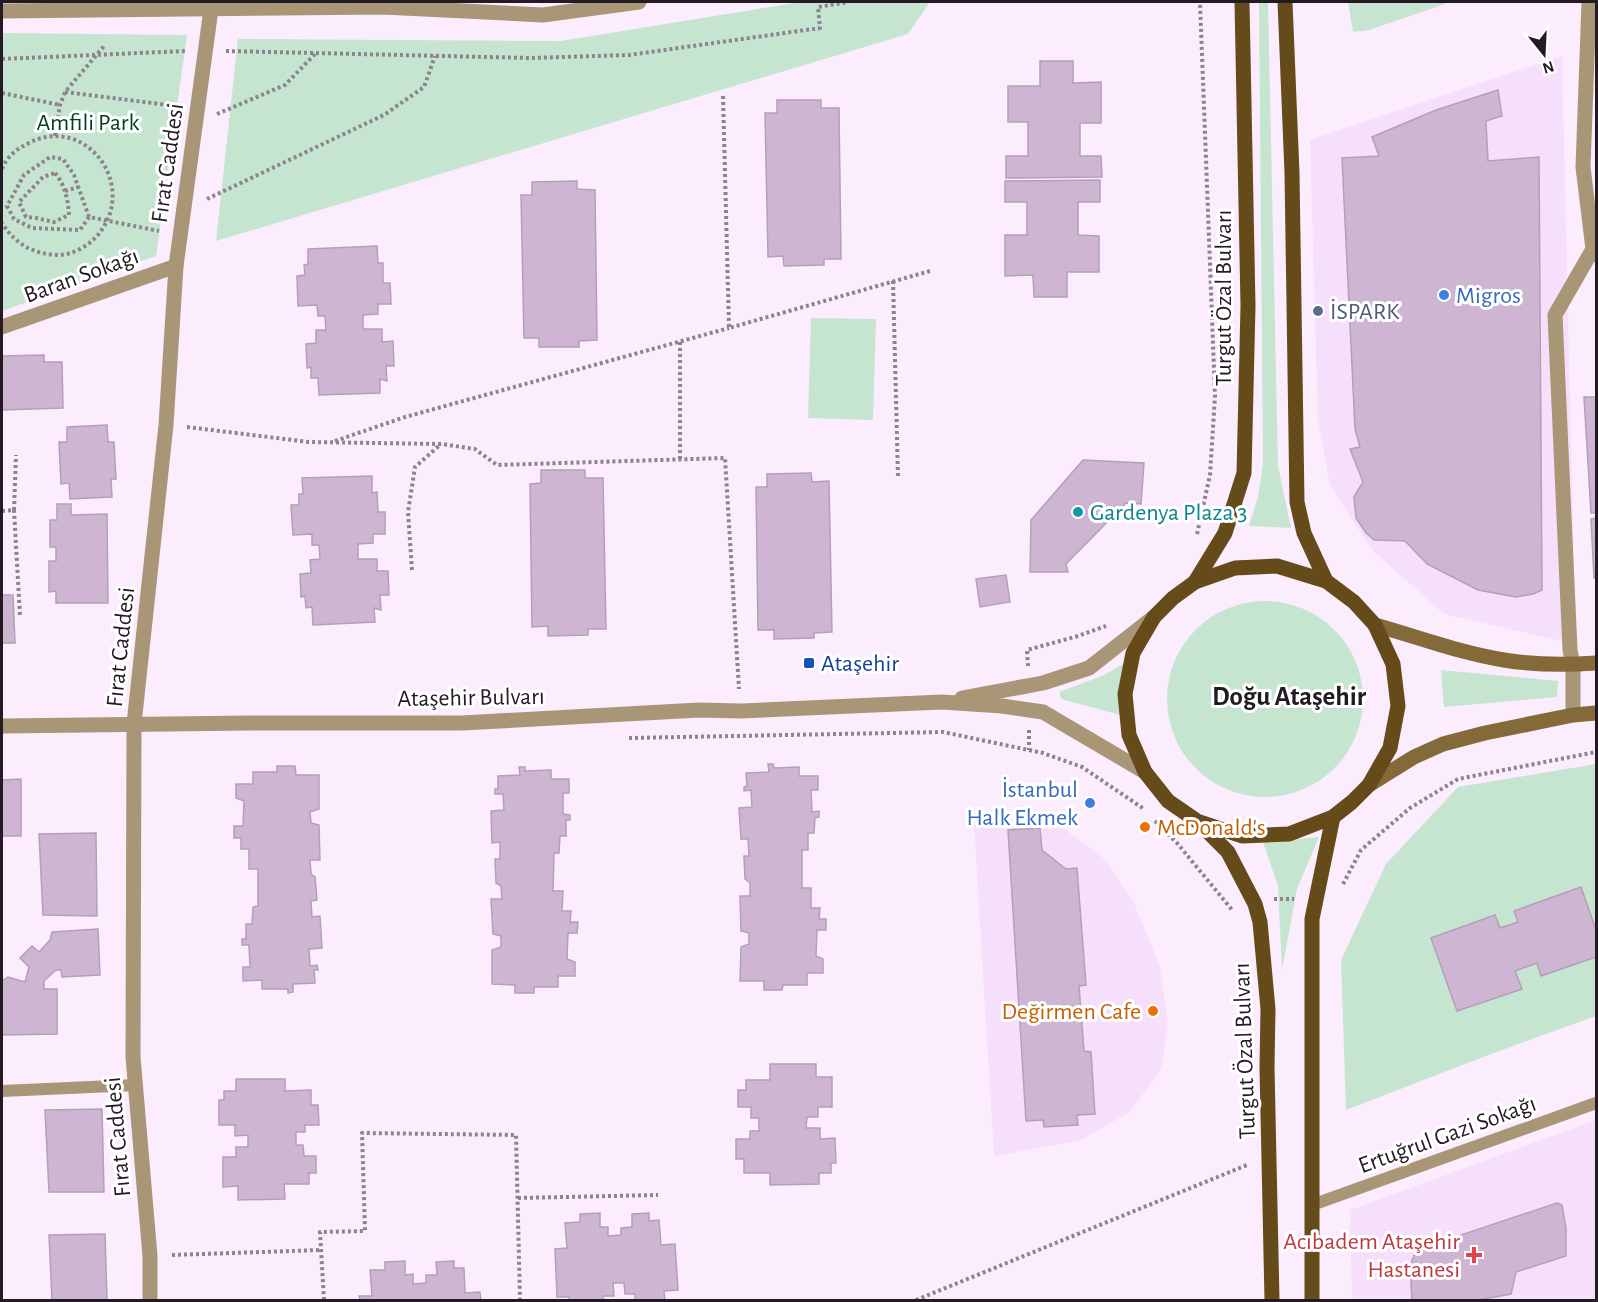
<svg xmlns="http://www.w3.org/2000/svg" width="1598" height="1302" font-family="'Alegreya Sans',sans-serif">
	<rect width="100%" height="100%" fill="#fbedfe"/>
	<g fill="#f6dffb">
		<path d="M1562 56 1575 613V644L1444 614 1372 550 1330 485 1318 421 1310 140Z"/>
		<path d="M974 824H1058L1106 860 1134 903 1160 967 1168 1024 1161 1069 1130 1112 1079 1141 994 1156Z"/>
		<path d="M1596 1120V1300H1352L1350 1210Z"/>
	</g>
	<g fill="#c6e5d0">
		<path d="M801 2H930L908 34 216 241 238 39 561 41Z"/>
		<path d="M1259 2H1268L1278 466 1291 528 1249 526 1258 497 1263 464Z"/>
		<path d="M1348 2H1451L1369 30 1353 32Z"/>
		<path d="M2 33 187 35 156 256 2 311Z"/>
		<path d="M811 318 876 319 873 420 808 418Z"/>
		<circle cx="1265" cy="699" r="98"/>
		<path d="M1134 658 1128 717 1061 699 1059 692 1102 676Z"/>
		<path d="M1441 670 1558 681 1557 697 1444 707Z"/>
		<path d="M1596 764V1016L1491 1054 1346 1110 1341 960 1386 864 1458 787Z"/>
		<path d="M1319 837 1297 889 1282 970 1278 886 1263 842Z"/>
	</g>
	<g fill="#ceb6d3" stroke="#b49fb9" stroke-width="1.5">
		<path d="M1040 61H1073V83L1101 82V123H1080V156H1101L1102 177 1006 178V156H1028V122H1008V86H1040Z"/>
		<path d="M1498 90 1502 116 1486 121 1488 161 1539 157 1542 590 1533 594 1516 597 1478 590 1427 564 1405 541 1374 540 1366 533 1356 518 1354 497 1363 482 1350 449 1360 447 1355 429 1342 158 1379 156 1372 137 1436 110Z"/>
		<path d="M777 100H821V108H839L841 259H824V265L784 266 783 256 768 257 765 113H777Z"/>
		<path d="M1100 180V202H1078V235L1099 236V272H1067V297H1034L1033 275 1005 276V235H1027V202H1005V181Z"/>
		<path d="M577 181V189L595 190 597 340 579 341V347H539V338H524L521 195H532V182Z"/>
		<path d="M377 246 378 263H383V283H390L391 304H378V314L363 315V329H382V342L393 341 394 366H386L387 381 380 379V393L319 395 318 378H311V367L307 368 306 344 316 343V330H326L325 316H318L317 305 298 306 297 276 305 275 304 265 308 264V249Z"/>
		<path d="M44 355V362H62L63 408 2 410V356Z"/>
		<path d="M1584 397H1596V513H1591Z"/>
		<path d="M107 425 108 442H114L116 479H111L112 497 70 499 69 483 61 484 59 442H67V427Z"/>
		<path d="M1083 460 1144 463 1141 504 1126 503 1066 564 1068 572H1030L1031 520Z"/>
		<path d="M541 470H585V478H603L606 629H588V635L548 636V626L532 627 530 484 541 483Z"/>
		<path d="M811 473 812 482 829 481 832 632 814 633V638L774 639V630H758L756 487H767V474Z"/>
		<path d="M372 476V493L377 492 378 512H385V534H373V543L358 544V559H377V571H388L389 595H380L381 610 374 608 375 622 313 625 312 607 306 608 305 596 301 597 300 574 311 573 310 560 320 559 319 545H312V534L293 535 291 505H299V494H303L302 478Z"/>
		<path d="M57 504H71V515L107 514 108 603H56V591L49 592V561H56V547H50V520H57Z"/>
		<path d="M1596 518V578H1594L1591 519Z"/>
		<path d="M1006 575 1010 602 980 607 976 579Z"/>
		<path d="M2 595H13L15 643H2Z"/>
		<path d="M768 764H773L774 768 799 767V776H818V790H811L812 812 819 811V817L815 818 814 833H808V850H802V888H811V908H820L819 919H826V930H817L816 956 823 959V973H807V985H783L782 990H764V981H740L741 947 749 944V933L741 931 740 896H750V883L745 879 744 856H749L748 839H741L739 808 752 807 751 790 744 791V787L747 786 746 773 769 772Z"/>
		<path d="M277 766H295L296 775H319V809L310 812 311 823 319 825 320 860H310L311 874 315 877 317 900 311 901 312 917 320 916 322 948 309 949 310 966 317 965 318 970H314L315 983 293 984V992L288 993V989H262V980L243 981V967H250L249 945H242V939H246V924H252L253 907 258 906V869H249V849H241V838H234V826H243L244 801 236 798V784H253V772H277Z"/>
		<path d="M519 767H525V771L551 770V779H569V793H563V814L570 815V820H566V836H560L559 853H554L553 891H563L562 911H571L570 922H578L577 933H568L567 959 575 962V976H558V987H534V993H515V985L492 984V950L501 947V936L493 934 491 899H502L501 886 496 883 495 859H500V842L492 843 491 811 504 810 503 794H495V789H498V776L520 775Z"/>
		<path d="M21 779V836H2V780Z"/>
		<path d="M1040 828 1042 850 1066 869 1077 868 1086 985 1079 986 1084 1051 1091 1052 1095 1114 1077 1115 1078 1125 1044 1127 1043 1120 1026 1121 1008 830Z"/>
		<path d="M96 833 97 916 43 915 39 834Z"/>
		<path d="M1581 887 1596 930V957L1541 976 1537 963 1515 971 1522 989 1457 1011 1431 938 1495 915 1500 928 1518 922 1514 911Z"/>
		<path d="M98 929 100 975 62 977 61 970H56L44 981V989H57V1034L2 1035V981L8 977 25 982 29 967 20 958 32 946 39 952 50 940 52 932Z"/>
		<path d="M770 1064H816V1077H832V1107H818V1117H807L806 1128H820V1139L835 1138 836 1163H831V1173H819V1184L770 1185V1173H744V1159H736V1139H750V1131H759V1118H751V1107H738V1090H746V1080H770Z"/>
		<path d="M236 1079H285V1091L311 1090V1105H318L319 1125H305V1132H296V1145H303L304 1156H316V1173H309V1184H284L285 1199 238 1200V1186L223 1187V1157H236V1147H248V1135L235 1136V1125H219V1100H224V1091H236Z"/>
		<path d="M102 1109 104 1192H49L45 1110Z"/>
		<path d="M1557 1203 1562 1205 1566 1228V1256L1516 1272 1511 1294 1478 1300H1412L1410 1266 1416 1250Z"/>
		<path d="M600 1213V1227H608V1236L621 1235V1228L632 1227V1214L649 1213V1221L659 1220 661 1245 675 1244 678 1290 664 1291 665 1300H635V1294H625L624 1283H613L614 1296H603V1300H569V1297H557L555 1249 567 1248 565 1223 580 1222V1214Z"/>
		<path d="M105 1234 107 1300H52L49 1235Z"/>
		<path d="M405 1261V1275L413 1274V1284L426 1283V1275H437L436 1262 454 1261V1268H464L465 1293 480 1292 481 1300H360L359 1296H372L370 1270H385V1262Z"/>
	</g>
	<g fill="none" stroke-linecap="round" stroke-linejoin="round">
		<g stroke="#8d828f" stroke-width="4" stroke-dasharray="3 3" stroke-linecap="butt">
			<path d="M226 51 530 58 629 55 820 28 818 7 848 2"/>
			<path d="M2 59 185 51"/>
			<path d="M65 92 176 106"/>
			<path d="M2 93 60 105"/>
			<path d="M723 96 729 328 930 271"/>
			<path d="M217 114 285 85 316 53"/>
			<path d="M55 136 60 105 65 92 105 45"/>
			<path d="M2 169C6 158 16 149 27 144 83 113 137 181 101 231 92 244 74 255 58 255 33 254 15 244 2 223"/>
			<path d="M55 173C65 185 68 199 69 215L54 222 36 218 26 217 19 202 43 177Z"/>
			<path d="M65 191 78 187"/>
			<path d="M207 199 384 115 424 87 435 56"/>
			<path d="M89 217 74 175 63 159 50 157 24 175 7 206 14 219 32 228 80 230 89 217 159 231"/>
			<path d="M893 281 898 477"/>
			<path d="M680 342V459"/>
			<path d="M187 427 309 442 442 444 475 449 497 465 725 458 739 689"/>
			<path d="M335 441 405 417 729 328"/>
			<path d="M14 510 16 455"/>
			<path d="M2 511 14 510 20 616"/>
			<path d="M1197 534 1210 475 1215 396 1200 2"/>
			<path d="M412 570 408 512 415 467 441 444"/>
			<path d="M1028 666 1027 650 1078 636 1106 626"/>
			<path d="M1029 730V750"/>
			<path d="M629 738 943 732 1043 753 1082 767 1144 809"/>
			<path d="M1155 821 1177 843 1233 911"/>
			<path d="M1343 884 1361 850 1410 808 1458 779 1596 752"/>
			<path d="M1274 899H1294"/>
			<path d="M518 1198 658 1195"/>
			<path d="M172 1255 321 1250"/>
			<path d="M324 1300 320 1232 365 1231 362 1133 516 1135 520 1300"/>
			<path d="M916 1300 1247 1165"/>
		</g>
		<g stroke="#a89677" stroke-width="12">
			<path d="M2 1091 135 1085"/>
			<path d="M1312 1205 1596 1103"/>
		</g>
		<path stroke="#a89677" stroke-width="15" d="M1573 715V665L1570 650 1555 315 1593 249"/>
		<g stroke="#a89677" stroke-width="15">
			<path d="M1589 2 1583 167 1593 249 1596 255"/>
			<path d="M2 11 383 7 543 15 639 2"/>
			<path d="M2 327 176 266"/>
			<path d="M150 1300V1256L133 1057 134 724 166 425 176 266 212 2"/>
		</g>
		<g stroke="#a89677" stroke-width="15">
			<path d="M962 698 1043 683 1089 668 1154 617"/>
			<path d="M2 726 250 723H462L699 710 741 711 942 702 1002 706 1043 712 1145 772"/>
		</g>
		<g stroke="#846939" stroke-width="15">
			<path d="M1375 625C1418 637 1460 653 1504 660 1534 665 1567 665 1596 663"/>
			<path d="M1369 785 1414 757 1443 744 1485 733 1573 715 1596 713"/>
		</g>
		<g stroke="#654b1a" stroke-width="15">
			<path d="M1285 2 1292 173 1297 502 1304 533 1326 581"/>
			<path d="M1195 582 1225 533 1244 473 1248 306 1242 2"/>
			<path d="M1197 821 1242 836 1289 834 1333 817 1352 802 1369 785 1390 748 1398 706 1393 664 1375 625 1354 602 1326 581 1277 566 1235 568 1195 582 1173 598 1154 617 1133 653 1125 694 1129 735 1145 772 1168 801 1197 821 1228 852 1255 904 1260 922 1268 1009 1267 1067 1272 1300"/>
			<path d="M1312 1300V919L1333 817"/>
		</g>
	</g>
	<g fill="#3f7fe0" stroke="#fff" stroke-width="2">
		<circle cx="1444" cy="295" r="6"/>
		<circle cx="1090" cy="803" r="6"/>
	</g>
	<circle fill="#5c6f8a" stroke="#fff" stroke-width="2" cx="1318" cy="311" r="6"/>
	<circle fill="#0f9aa8" stroke="#fff" stroke-width="2" cx="1078" cy="512" r="6"/>
	<rect fill="#1a4fb4" stroke="#fff" stroke-width="2" x="803" y="657" width="12" height="12" rx="3"/>
	<g fill="#e8710a" stroke="#fff" stroke-width="2">
		<circle cx="1145" cy="827" r="6"/>
		<circle cx="1153" cy="1011" r="6"/>
	</g>
	<path fill="#e0444e" stroke="#fff" stroke-width="2" d="M1471 1246h6v6h6v6h-6v6h-6v-6h-6v-6h6z"/>
	<g text-anchor="middle" stroke-width="6" stroke-linejoin="round" paint-order="stroke">
		<g font-size="24" fill="#013f22" stroke="#fff">
			<text x="88" y="130">Amfili Park</text>
		</g>
		<g font-size="24" fill="#231a24" stroke="#fff">
			<text transform="translate(167 163) rotate(-82)" y="8">Fırat Caddesi</text>
			<text transform="translate(81 275) rotate(-20)" y="8">Baran Sokağı</text>
			<text transform="translate(1223 298) rotate(-90)" y="8">Turgut Özal Bulvarı</text>
			<text transform="translate(120 647) rotate(-84)" y="8">Fırat Caddesi</text>
			<text transform="translate(471 697) rotate(-1)" y="8">Ataşehir Bulvarı</text>
			<text transform="translate(1244 1051) rotate(-92)" y="8">Turgut Özal Bulvarı</text>
			<text transform="translate(1447 1134) rotate(-20)" y="8">Ertuğrul Gazi Sokağı</text>
			<text transform="translate(117 1137) rotate(-95)" y="8">Fırat Caddesi</text>
		</g>
		<g font-size="24" fill="#366cbe" stroke="#fff" text-anchor="start">
			<text x="1456" y="303">Migros</text>
			<text x="1078" y="797" text-anchor="end">İstanbul<tspan x="1078" dy="28">Halk Ekmek</tspan></text>
		</g>
		<g font-size="24" fill="#4e5e75" stroke="#fff" text-anchor="start">
			<text x="1330" y="319">İSPARK</text>
		</g>
		<g font-size="24" fill="#0d838f" stroke="#fff" text-anchor="start">
			<text x="1090" y="520">Gardenya Plaza 3</text>
		</g>
		<g font-size="24" fill="#164399" stroke="#fff" text-anchor="start">
			<text x="821" y="671">Ataşehir</text>
		</g>
		<g font-size="24" fill="#c56008" stroke="#fff" text-anchor="start">
			<text x="1157" y="835">McDonald's</text>
			<text x="1141" y="1019" text-anchor="end">Değirmen Cafe</text>
		</g>
		<g font-size="24" fill="#be3a42" stroke="#fff" text-anchor="end">
			<text x="1460" y="1249">Acıbadem Ataşehir<tspan x="1460" dy="28">Hastanesi</tspan></text>
		</g>
		<g font-size="27" font-weight="bold" fill="#231a24" stroke="#fff">
			<text x="1289" y="705">Doğu Ataşehir</text>
		</g>
	</g>
	<rect width="1598" height="1302" fill="none" stroke="#231a24" stroke-width="6"/>
	<g transform="translate(1544 54) rotate(162)" stroke="#ffffff" stroke-width="4.5" paint-order="stroke">
	<path d="M0-4.5L10 22L0 15L-10 22Z" fill="#231a24"/>
	<text y="-9" font-size="16" font-weight="bold" text-anchor="middle" fill="#231a24">N</text>
	</g>
</svg>
